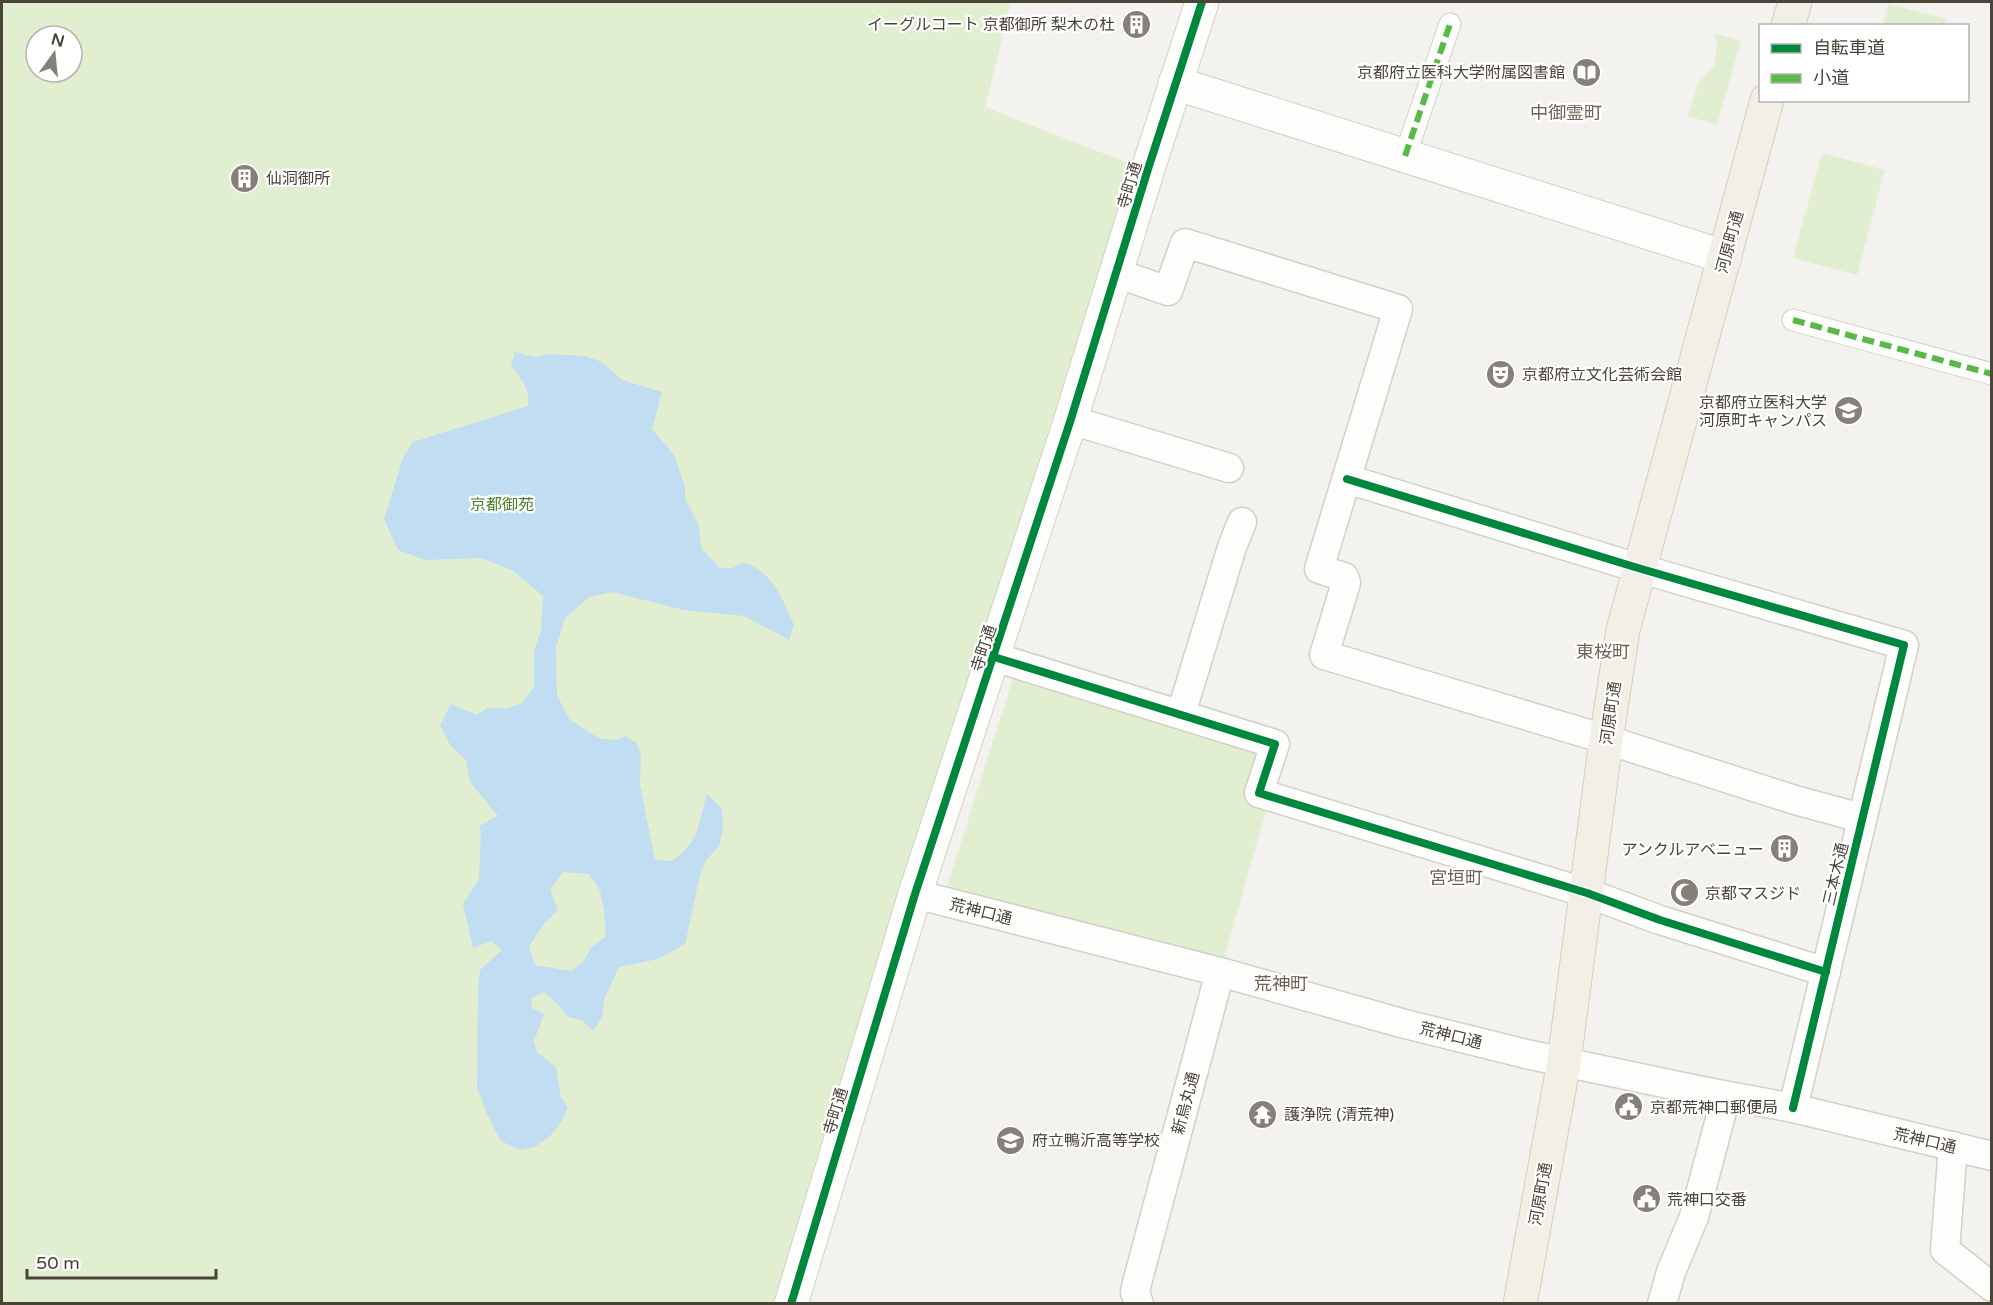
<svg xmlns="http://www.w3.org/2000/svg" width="1993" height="1305" font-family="'Varela Round','Noto Sans JP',sans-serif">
	<rect width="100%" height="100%" fill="#f4f2ee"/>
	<g fill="#e1eecf" fill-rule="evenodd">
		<path d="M2 2H1011L985 107 1133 165 1048 433 779 1303 2 1304ZM36 36H72V72H36Z"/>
		<path d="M1888 4 1947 19 1945 25 1883 24Z"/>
		<path d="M1714 33 1741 41 1717 125 1688 116 1699 82 1714 66 1717 45Z"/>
		<path d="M1822 153 1885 170 1857 275 1793 258Z"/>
		<path d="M1015 672 1262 747 1246 800 1267 807 1222 966 947 886Z"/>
	</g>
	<path fill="#c0ddf1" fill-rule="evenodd" d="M515 352 534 357 550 354 585 356 602 362 622 380 662 392 652 429 674 455 685 487V499L698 523 702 549 720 568H733L742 562C772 570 783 600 794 625L789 640 744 616 684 610 612 592 589 597 565 618 556 647 557 695 569 719 598 738 615 740 626 736 636 743 641 754 640 785 655 860 672 861C701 841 697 825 707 794L722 809 723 829 719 846 707 859 701 871 685 944 658 959 619 967 604 1000 602 1018 593 1031 582 1020 568 1017 559 1005 544 992 531 998 532 1008 544 1014 534 1041 537 1052 556 1067 561 1097 568 1107 562 1121 551 1135 535 1147 519 1150 501 1141 488 1116 477 1088 478 990 480 970 502 950 491 941 473 948 463 904 479 879 481 833 479 826 498 816 474 787 469 778 466 760 450 745 440 725 451 704 477 715 487 708H508L522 703 534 687V652L541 630 543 596 512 570 481 558 425 560 398 550 384 519 403 458 413 442 528 406C530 388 522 380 511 366ZM563 872 589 874 600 891 604 911 606 936 591 948 583 962 571 971 535 965 529 947 542 926 558 910 550 890Z"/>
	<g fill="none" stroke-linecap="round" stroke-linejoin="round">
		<defs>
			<g id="pedestrian">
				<path d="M1405 156 1450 24"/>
				<path d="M1793 320 1992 374"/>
			</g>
			<g id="minor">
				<path d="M1116 273 1168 291 1185 243 1398 309 1319 569 1344 577 1346 583 1324 655 1595 736 1795 800 1861 818"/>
				<path d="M1070 422 1084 424 1229 468"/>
				<path d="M1347 479 1638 568 1904 645 1793 1108"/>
				<path d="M994 657 1275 744 1259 793 1587 893 1660 920 1826 972"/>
				<path d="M1181 714 1232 547 1242 522"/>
				<path d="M915 894 1220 972 1401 1023 1526 1054 1702 1091 1793 1108 1992 1156"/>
				<path d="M1953 1146 1945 1250 1992 1287"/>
				<path d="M1139 1304 1135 1292 1137 1283 1220 972"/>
				<path d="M1662 1304 1671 1272 1694 1217 1726 1096"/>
			</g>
			<g id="tertiary">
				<path d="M1175 83 1725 257"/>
				<path d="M791 1304 915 894 1070 422 1148 169 1202 2"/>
			</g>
			<g id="primary">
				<path d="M1788 26 1795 2"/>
				<path d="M1520 1304 1564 1062 1606 740 1623 630 1767 100"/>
			</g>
		</defs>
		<use href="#pedestrian" stroke="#d2d0cb" stroke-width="23"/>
		<use href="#minor" stroke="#d2d0cb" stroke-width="31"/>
		<use href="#tertiary" stroke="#d2d0cb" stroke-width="35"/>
		<use href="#primary" stroke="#d6cebb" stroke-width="35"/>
		<use href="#pedestrian" stroke="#fdfdfc" stroke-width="21"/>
		<use href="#minor" stroke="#fdfdfc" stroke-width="28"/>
		<use href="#tertiary" stroke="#fdfdfc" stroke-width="33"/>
		<use href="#primary" stroke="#f2efe6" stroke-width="33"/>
		<g stroke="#58b947" stroke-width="6" stroke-dasharray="12 6" stroke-linecap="butt">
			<path d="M1405 156 1450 24"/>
			<path d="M1793 320 1992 374"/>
		</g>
		<defs>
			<g id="cycleway">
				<path d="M1347 479 1638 568 1904 645 1793 1108"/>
				<path d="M994 657 1275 744 1259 793 1587 893 1660 920 1826 972"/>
				<path d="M791 1304 915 894 1070 422 1148 169 1202 2"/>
			</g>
		</defs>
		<use href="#cycleway" stroke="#fff" stroke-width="11"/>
		<use href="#cycleway" stroke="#00873e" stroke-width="8"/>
	</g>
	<defs>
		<symbol id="building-disc" viewBox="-11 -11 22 22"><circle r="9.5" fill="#868178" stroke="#fff"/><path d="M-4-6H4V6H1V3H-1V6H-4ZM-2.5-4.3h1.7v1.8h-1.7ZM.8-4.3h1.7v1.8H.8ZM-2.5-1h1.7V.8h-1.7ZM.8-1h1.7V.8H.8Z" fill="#fff"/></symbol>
		<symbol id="library-disc" viewBox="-11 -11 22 22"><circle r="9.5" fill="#868178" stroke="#fff"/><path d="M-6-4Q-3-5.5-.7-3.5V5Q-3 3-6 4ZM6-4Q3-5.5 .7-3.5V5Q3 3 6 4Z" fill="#fff"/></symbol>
		<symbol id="theatre-disc" viewBox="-11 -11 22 22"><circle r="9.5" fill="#868178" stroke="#fff"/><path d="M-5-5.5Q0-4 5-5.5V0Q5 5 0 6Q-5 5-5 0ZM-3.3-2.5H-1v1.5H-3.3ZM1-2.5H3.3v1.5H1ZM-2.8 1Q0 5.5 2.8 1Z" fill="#fff"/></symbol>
		<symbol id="university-disc" viewBox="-11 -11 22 22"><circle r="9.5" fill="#868178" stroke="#fff"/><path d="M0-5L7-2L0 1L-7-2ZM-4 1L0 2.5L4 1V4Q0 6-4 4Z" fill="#fff"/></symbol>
		<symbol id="mosque-disc" viewBox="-11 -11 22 22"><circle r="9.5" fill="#868178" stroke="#fff"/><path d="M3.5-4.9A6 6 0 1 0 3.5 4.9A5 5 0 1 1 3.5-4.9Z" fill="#fff"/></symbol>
		<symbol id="civic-disc" viewBox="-11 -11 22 22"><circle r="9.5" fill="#868178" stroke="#fff"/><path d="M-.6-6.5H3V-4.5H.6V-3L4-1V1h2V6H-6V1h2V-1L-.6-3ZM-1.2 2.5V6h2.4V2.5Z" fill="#fff"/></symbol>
		<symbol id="temple-disc" viewBox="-11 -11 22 22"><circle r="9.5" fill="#868178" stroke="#fff"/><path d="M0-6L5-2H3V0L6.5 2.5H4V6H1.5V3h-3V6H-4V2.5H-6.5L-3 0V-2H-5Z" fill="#fff"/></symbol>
		<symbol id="school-disc" viewBox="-11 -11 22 22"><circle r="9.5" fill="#868178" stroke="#fff"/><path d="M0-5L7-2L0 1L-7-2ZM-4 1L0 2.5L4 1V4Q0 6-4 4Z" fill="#fff"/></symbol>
	</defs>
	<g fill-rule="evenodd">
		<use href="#building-disc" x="1120" y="8" width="33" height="33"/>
		<use href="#library-disc" x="1570" y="56" width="33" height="33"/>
		<use href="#building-disc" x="228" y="162" width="33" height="33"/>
		<use href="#theatre-disc" x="1484" y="358" width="33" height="33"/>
		<use href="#university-disc" x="1832" y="394" width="33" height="33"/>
		<use href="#building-disc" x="1768" y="832" width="33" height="33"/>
		<use href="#mosque-disc" x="1668" y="876" width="33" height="33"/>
		<use href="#civic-disc" x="1612" y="1090" width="33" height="33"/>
		<use href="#temple-disc" x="1246" y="1098" width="33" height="33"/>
		<use href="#school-disc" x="994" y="1124" width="33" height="33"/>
		<use href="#civic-disc" x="1630" y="1182" width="33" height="33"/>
	</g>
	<g text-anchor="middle" stroke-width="4.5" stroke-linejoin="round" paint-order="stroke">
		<g font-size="16" fill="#4b4439" stroke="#fff" text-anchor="start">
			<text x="1115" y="30" text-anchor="end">イーグルコート 京都御所 梨木の杜</text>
			<text x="1565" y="78" text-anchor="end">京都府立医科大学附属図書館</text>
			<text x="266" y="184">仙洞御所</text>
			<text x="1522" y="380">京都府立文化芸術会館</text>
			<text x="1827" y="408" text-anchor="end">京都府立医科大学<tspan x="1827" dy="18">河原町キャンパス</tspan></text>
			<text x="1764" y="855" text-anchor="end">アンクルアベニュー</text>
			<text x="1705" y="899">京都マスジド</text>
			<text x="1650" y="1113">京都荒神口郵便局</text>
			<text x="1284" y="1120">護浄院 (清荒神)</text>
			<text x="1032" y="1146">府立鴨沂高等学校</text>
			<text x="1667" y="1205">荒神口交番</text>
		</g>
		<g font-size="16" fill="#4b4439" stroke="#fff">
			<text transform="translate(1129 185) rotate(-73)" y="6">寺町通</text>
			<text transform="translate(1729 242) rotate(-75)" y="6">河原町通</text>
			<text transform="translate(983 648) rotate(-72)" y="6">寺町通</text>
			<text transform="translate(1610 713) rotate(-82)" y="6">河原町通</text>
			<text transform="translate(1835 874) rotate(-77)" y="6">三本木通</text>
			<text transform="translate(981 911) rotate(14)" y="6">荒神口通</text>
			<text transform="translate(1451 1035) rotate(14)" y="6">荒神口通</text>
			<text transform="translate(1185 1103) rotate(-75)" y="6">新烏丸通</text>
			<text transform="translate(835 1111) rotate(-73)" y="6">寺町通</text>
			<text transform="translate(1925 1140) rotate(13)" y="6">荒神口通</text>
			<text transform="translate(1540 1194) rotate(-80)" y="6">河原町通</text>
		</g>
		<g font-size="16" fill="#4a7f2a" stroke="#fff">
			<text x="502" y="510">京都御苑</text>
		</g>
		<g font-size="18" fill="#6e6250" stroke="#fff">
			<text x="1566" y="119">中御霊町</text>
			<text x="1603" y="658">東桜町</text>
			<text x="1456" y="884">宮垣町</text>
			<text x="1281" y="990">荒神町</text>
		</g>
	</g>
	<rect width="1993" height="1305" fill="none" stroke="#4b4439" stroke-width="6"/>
	<rect x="1759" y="24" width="210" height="78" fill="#ffffff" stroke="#b7b4b0" stroke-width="1.5"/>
	<rect x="1771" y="44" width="30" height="9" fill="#00873e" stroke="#b7b4b0" stroke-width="1.5"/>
	<text x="1813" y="54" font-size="18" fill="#4b4439">自転車道</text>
	<rect x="1771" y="74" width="30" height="9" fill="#58b947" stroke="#b7b4b0" stroke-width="1.5"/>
	<text x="1813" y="84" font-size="18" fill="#4b4439">小道</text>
	<g transform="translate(54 54) rotate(15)"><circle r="28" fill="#ffffff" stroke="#b7b4b0" stroke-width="1.5"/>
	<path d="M0-4.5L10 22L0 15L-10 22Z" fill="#868178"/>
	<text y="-9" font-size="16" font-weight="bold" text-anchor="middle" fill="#4b4439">N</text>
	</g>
	<path d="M27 1269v9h189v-9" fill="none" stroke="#4b4439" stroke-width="3"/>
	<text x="36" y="1269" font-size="18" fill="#4b4439" stroke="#ffffff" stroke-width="4.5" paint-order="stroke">50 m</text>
</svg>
